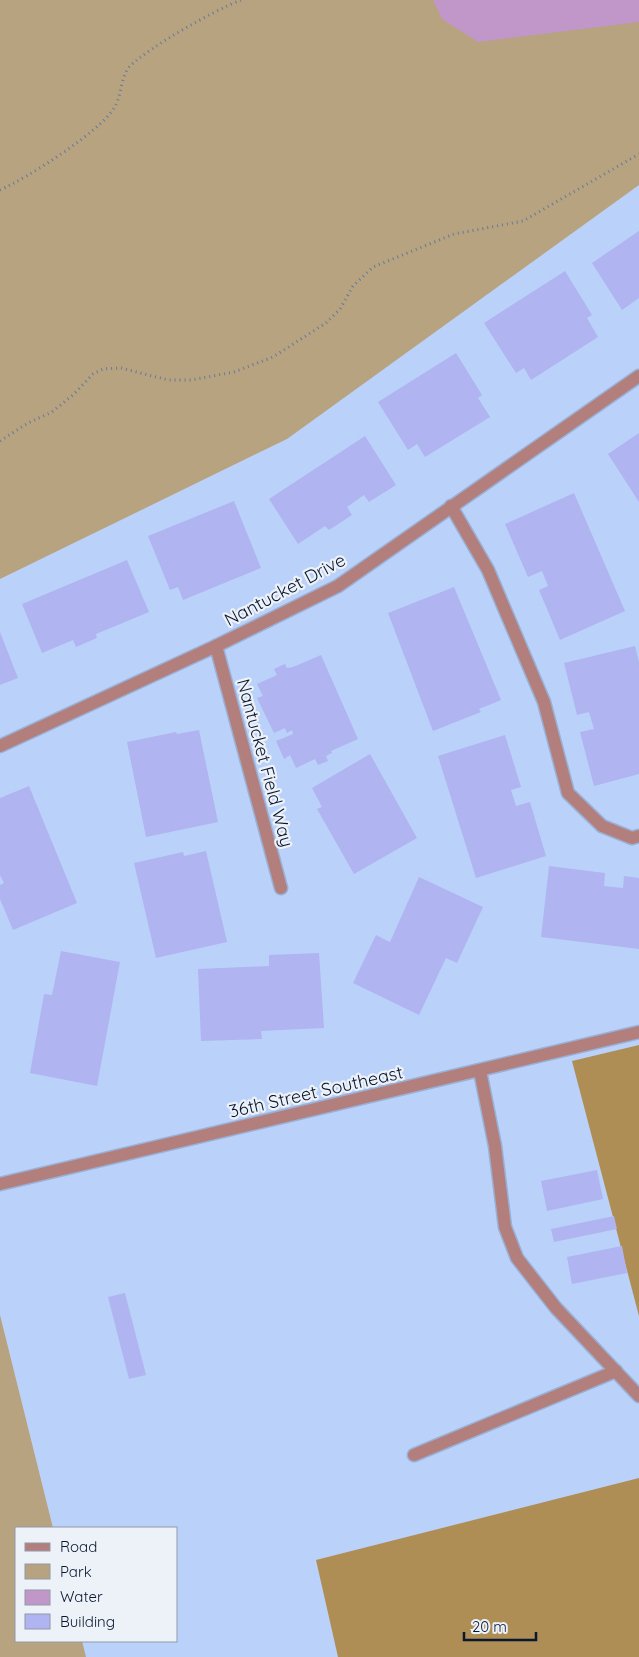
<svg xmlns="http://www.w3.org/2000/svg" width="639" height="1657" font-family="Quicksand,sans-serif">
	<rect width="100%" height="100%" fill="#bad1fa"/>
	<g fill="#b8a380">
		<path d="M0 0H639V185L287 439 0 579Z"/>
		<path d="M0 1315 53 1528H16V1641H82L86 1657H0Z"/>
	</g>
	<g fill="#ae8e54">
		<path d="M639 1045V1316L572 1061Z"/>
		<path d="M639 1478V1657H338L316 1560Z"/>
	</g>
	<path fill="#c197c9" d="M433 0H639V22L478 42 442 19Z"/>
	<g fill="#b0b4f0">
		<path d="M639 231V298L622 310 592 263Z"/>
		<path d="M565 271 592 315 587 318 598 337 531 380 524 368 516 373 484 323Z"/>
		<path d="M456 353 482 395 478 398 490 417 425 457 417 444 408 450 378 402Z"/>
		<path d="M639 433V502L608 454Z"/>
		<path d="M365 436 396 485 369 502 364 495 347 507 352 515 329 530 325 526 298 544 269 499Z"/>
		<path d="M574 493 625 611 560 640 539 590 548 586 542 571 528 577 505 524Z"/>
		<path d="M234 501 261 568 183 600 178 587 170 590 148 536Z"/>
		<path d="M127 560 149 612 96 634 97 638 76 647 73 640 42 653 22 604Z"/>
		<path d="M454 587 501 700 479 709 481 712 433 731 388 613Z"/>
		<path d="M0 632 18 678 0 685Z"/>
		<path d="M635 646 639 662V774L594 786 580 732 594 729 589 712 577 715 564 663Z"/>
		<path d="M321 655 358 739 331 751 332 753 326 756 328 761 318 765 315 759 296 768 290 755 284 759 276 741 293 734 292 730 287 733 285 728 274 733 257 698 263 696 257 684 277 675 274 669 285 664 287 668 293 667Z"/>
		<path d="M199 730 218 822 146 837 127 742 176 732 177 734Z"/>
		<path d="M505 735 521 787 511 790 516 806 530 802 546 856 476 878 438 756Z"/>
		<path d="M370 754 417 838 354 874 317 809 322 807 312 788Z"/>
		<path d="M29 786 77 903 13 930 0 899V885L4 883 0 875V798Z"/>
		<path d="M206 851 227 942 156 958 134 863 183 852 184 856Z"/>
		<path d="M549 866 605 873 604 886 623 888 624 876 639 878V949L541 937Z"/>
		<path d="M419 877 483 907 457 963 446 958 419 1015 353 983 376 935 390 942Z"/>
		<path d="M61 951 120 962 97 1086 30 1073 44 994 52 995Z"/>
		<path d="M319 953 324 1028 261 1031 262 1039 201 1041 198 969 269 966V955Z"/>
		<path d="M597 1170 603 1199 547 1211 541 1181Z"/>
		<path d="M614 1216 617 1229 554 1242 551 1229Z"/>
		<path d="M622 1246 627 1273 572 1284 567 1257Z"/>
		<path d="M125 1293 146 1375 129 1379 108 1297Z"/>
	</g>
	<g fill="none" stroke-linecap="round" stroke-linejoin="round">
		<defs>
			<g id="service">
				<path d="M480 1071 495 1146 505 1227 517 1258 556 1308 639 1396"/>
				<path d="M414 1455 616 1371"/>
			</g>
			<g id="minor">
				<path d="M451 506 488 570 544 702 568 793 602 826 632 838 639 836"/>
				<path d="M216 646 281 888"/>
				<path d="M0 746 216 646 338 586 639 376"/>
				<path d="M0 1184 639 1032"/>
			</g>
		</defs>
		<use href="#service" stroke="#9ab0d5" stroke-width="15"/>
		<use href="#minor" stroke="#9ab0d5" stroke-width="15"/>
		<g stroke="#66799a" stroke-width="3" stroke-dasharray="1 4" stroke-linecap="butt">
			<path d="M0 190C27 178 100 132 114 108 122 96 120 77 130 66 151 46 213 11 241 0"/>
			<path d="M0 441 28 423 52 412 74 394 93 374 103 369 121 368 168 380H191L234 372 273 357 326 323 340 309 353 286 373 267 454 234 523 221 639 154"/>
		</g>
		<use href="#service" stroke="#b37f7d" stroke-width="12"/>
		<use href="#minor" stroke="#b37f7d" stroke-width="12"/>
	</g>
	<g text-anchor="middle" stroke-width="4.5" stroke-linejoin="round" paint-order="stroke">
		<g font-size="18" fill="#09172f" stroke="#edf1f8">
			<text transform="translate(285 590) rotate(-28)" y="6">Nantucket Drive</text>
			<text transform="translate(265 763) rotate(75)" y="6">Nantucket Field Way</text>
			<text transform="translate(316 1092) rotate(-13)" y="6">36th Street Southeast</text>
		</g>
	</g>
	<rect x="15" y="1527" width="162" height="115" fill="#edf1f8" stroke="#929aa8"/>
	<rect x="25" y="1543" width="25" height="8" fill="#b37f7d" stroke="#929aa8"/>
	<text x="60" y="1552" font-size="15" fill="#09172f">Road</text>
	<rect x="25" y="1564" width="25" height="15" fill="#b8a380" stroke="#929aa8"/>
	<text x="60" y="1577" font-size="15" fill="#09172f">Park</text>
	<rect x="25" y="1590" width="25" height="15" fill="#c197c9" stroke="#929aa8"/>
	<text x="60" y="1602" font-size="15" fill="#09172f">Water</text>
	<rect x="25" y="1614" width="25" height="15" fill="#b0b4f0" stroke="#929aa8"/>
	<text x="60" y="1627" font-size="15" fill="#09172f">Building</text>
	<path d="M464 1632v8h72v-8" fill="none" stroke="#09172f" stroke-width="2.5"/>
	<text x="472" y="1632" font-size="15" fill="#09172f" stroke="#edf1f8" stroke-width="4" paint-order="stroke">20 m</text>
</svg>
